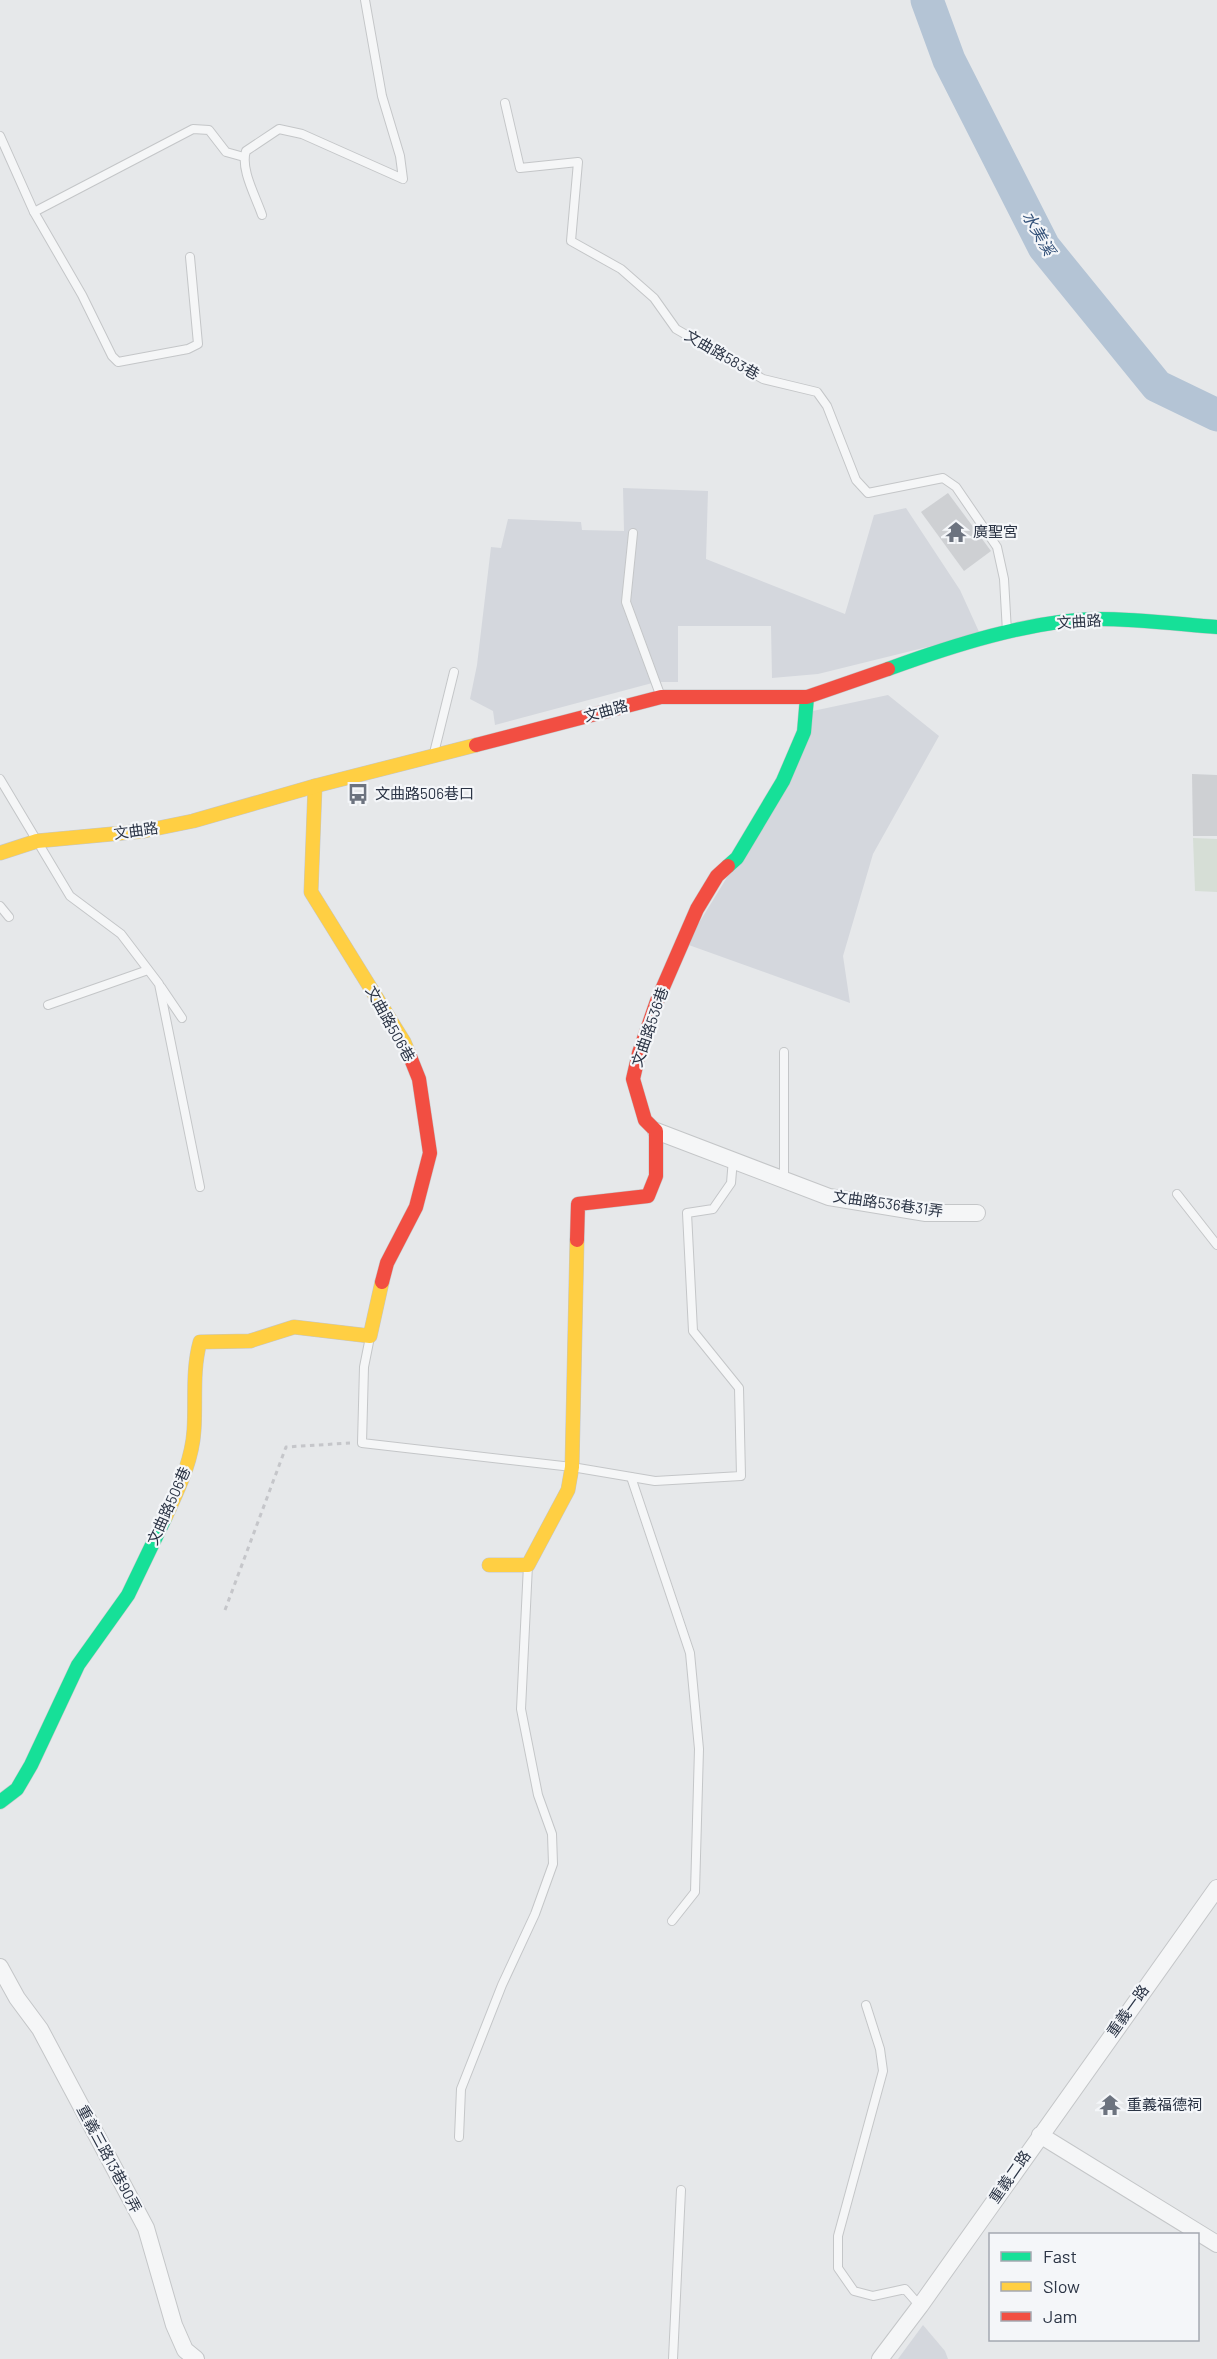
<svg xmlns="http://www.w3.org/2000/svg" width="1217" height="2359" font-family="Barlow,'Noto Sans TC',sans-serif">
	<rect width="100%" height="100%" fill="#e6e8ea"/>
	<g fill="#d4d7dd">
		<path d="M623 488 708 491 706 559 845 614 874 515 906 508 960 590 980 634 818 674 772 678 771 626H678V682H656L495 725 493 711 470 699 477 665 491 547 501 548 508 519 581 522 582 530 624 531Z"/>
		<path d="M888 695 939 736 873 854 843 956 850 1003 686 944 734 866 808 712Z"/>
		<path d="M923 2325 945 2351 948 2359H898Z"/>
	</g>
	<path fill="#d6ded6" d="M1193 838 1217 839V892L1195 891Z"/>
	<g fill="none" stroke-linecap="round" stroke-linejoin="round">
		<path stroke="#b4c4d5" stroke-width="33" d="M927 0 949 60 1044 247 1157 386 1217 415"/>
	</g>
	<g fill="#ced0d3">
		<path d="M948 493 991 551 964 571 921 512Z"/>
		<path d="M1192 774 1217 775V836H1193Z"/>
	</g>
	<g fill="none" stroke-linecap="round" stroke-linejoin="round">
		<defs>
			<g id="lane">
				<path d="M505 103 520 168 578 162 571 241 621 269 654 298 676 329 763 379 817 392 827 406 856 480 868 493 943 478 956 487 997 547 1004 579 1007 632"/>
				<path d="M0 136 34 212 82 295 112 356 118 362 188 349 198 344 190 257"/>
				<path d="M34 212 193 129 209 130 226 152 244 157"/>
				<path d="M262 215C256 197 240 169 246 151L279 129 302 134 403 179 400 156 382 96 365 0"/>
				<path d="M633 533 626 602 661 697"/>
				<path d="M434 753 454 672"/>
				<path d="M0 779 70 896 121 934 159 984 200 1187"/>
				<path d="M0 906 9 917"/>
				<path d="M161 987 182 1018"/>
				<path d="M48 1005 148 970"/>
				<path d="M784 1052V1179"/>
				<path d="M1177 1194 1217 1245"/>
				<path d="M370 1337 364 1367 362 1443 572 1467 655 1481 741 1476 739 1388 693 1331 687 1213 713 1209 731 1183 733 1159"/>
				<path d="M631 1477 690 1653 699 1749 695 1892 672 1921"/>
				<path d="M866 2005 880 2049 883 2071 838 2236V2268L854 2291 873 2296 905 2289 920 2306"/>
				<path d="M459 2137 461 2089 502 1985 535 1914 553 1864 552 1834 538 1795 521 1709 528 1565"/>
				<path d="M673 2359 681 2190"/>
			</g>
			<g id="street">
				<path d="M656 1131 829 1197 926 1213H977"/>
				<path d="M0 1967 17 1998 40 2029 146 2228 174 2325 185 2350 196 2359"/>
				<path d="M1040 2135 1217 2244"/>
				<path d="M880 2359 920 2306 1217 1888"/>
			</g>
			<g id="fast">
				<path d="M888 669C951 646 1031 620 1098 619 1137 619 1178 624 1217 627"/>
				<path d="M728 866 737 858 783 781 804 732 807 697"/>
				<path d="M0 1802 17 1789 31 1765 78 1665 128 1595 165 1518"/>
			</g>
			<g id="slow">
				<path d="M315 786 311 892 404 1042 409 1054"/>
				<path d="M0 853 37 841 144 831 193 821 315 786 476 745"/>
				<path d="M165 1518C178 1489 192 1462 194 1430 196 1401 192 1371 200 1342L250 1341 294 1327 370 1336 382 1282"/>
				<path d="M489 1565H528L568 1490 572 1467 577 1240"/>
			</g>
			<g id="jam">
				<path d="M476 745 661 697H807L888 669"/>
				<path d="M577 1240 578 1204 648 1196 656 1176V1131L645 1120 633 1079 639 1053 657 1001 697 909 717 876 728 866"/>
				<path d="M382 1282 387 1263 416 1207 430 1153 419 1079 409 1054"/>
			</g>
		</defs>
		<use href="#lane" stroke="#c4c6c8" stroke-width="10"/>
		<use href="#street" stroke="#c4c6c8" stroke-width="18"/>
		<use href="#fast" stroke="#c4c6c8" stroke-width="15"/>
		<use href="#slow" stroke="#c4c6c8" stroke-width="15"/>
		<use href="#jam" stroke="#c4c6c8" stroke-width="15"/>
		<path stroke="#c5c6ca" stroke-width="3" stroke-dasharray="4.5 4.5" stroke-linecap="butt" d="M225 1610 286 1447 350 1443"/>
		<use href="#lane" stroke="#f5f6f7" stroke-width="8"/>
		<use href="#street" stroke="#f5f6f7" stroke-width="16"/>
		<use href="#fast" stroke="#16e098" stroke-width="14"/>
		<use href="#slow" stroke="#ffcf43" stroke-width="14"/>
		<use href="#jam" stroke="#f24e42" stroke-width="14"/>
	</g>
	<defs>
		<symbol id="temple-bare" viewBox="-9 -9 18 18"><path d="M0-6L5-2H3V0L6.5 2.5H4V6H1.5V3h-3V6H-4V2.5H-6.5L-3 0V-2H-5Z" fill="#6c737f" stroke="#f4f6f9" stroke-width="2.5" paint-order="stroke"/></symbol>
		<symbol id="bus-bare" viewBox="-9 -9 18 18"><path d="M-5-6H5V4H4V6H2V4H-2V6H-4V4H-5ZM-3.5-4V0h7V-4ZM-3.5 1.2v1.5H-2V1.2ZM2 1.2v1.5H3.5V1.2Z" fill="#6c737f" stroke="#f4f6f9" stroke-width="2.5" paint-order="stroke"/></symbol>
	</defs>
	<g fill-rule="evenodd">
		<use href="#temple-bare" x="941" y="517" width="30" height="30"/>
		<use href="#bus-bare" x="343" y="779" width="30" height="30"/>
		<use href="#temple-bare" x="1095" y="2090" width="30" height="30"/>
	</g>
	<g text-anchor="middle" stroke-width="4.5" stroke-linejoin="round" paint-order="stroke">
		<g font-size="15" fill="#2b3445" stroke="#f4f6f9">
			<text transform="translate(722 355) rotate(30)" y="5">文曲路583巷</text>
			<text transform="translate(1079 622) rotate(-4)" y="5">文曲路</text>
			<text transform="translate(606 711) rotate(-15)" y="5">文曲路</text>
			<text transform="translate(136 831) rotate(-8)" y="5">文曲路</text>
			<text transform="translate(390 1024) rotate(61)" y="5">文曲路506巷</text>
			<text transform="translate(650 1027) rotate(-71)" y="5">文曲路536巷</text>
			<text transform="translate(888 1204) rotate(8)" y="5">文曲路536巷31弄</text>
			<text transform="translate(169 1506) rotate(-66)" y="5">文曲路506巷</text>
			<text transform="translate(1128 2011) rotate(-54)" y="5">重義一路</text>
			<text transform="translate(109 2159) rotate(62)" y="5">重義三路13巷90弄</text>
			<text transform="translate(1010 2177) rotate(-55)" y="5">重義二路</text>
		</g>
		<g font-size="15" fill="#2b3445" stroke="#f4f6f9" text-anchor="start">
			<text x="973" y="537">廣聖宮</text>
			<text x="375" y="799">文曲路506巷口</text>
			<text x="1127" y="2110">重義福德祠</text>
		</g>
		<g font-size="16" font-style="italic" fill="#34527a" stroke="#f4f6f9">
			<text transform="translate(1039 233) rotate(60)" y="6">水美溪</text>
		</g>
	</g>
	<rect x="989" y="2233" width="210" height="108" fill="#f4f6f9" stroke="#a4a8b1" stroke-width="1.5"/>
	<rect x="1001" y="2252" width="30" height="9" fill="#16e098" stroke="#a4a8b1" stroke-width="1.5"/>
	<text x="1043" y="2263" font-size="18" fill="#2b3445">Fast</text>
	<rect x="1001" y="2282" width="30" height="9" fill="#ffcf43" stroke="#a4a8b1" stroke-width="1.5"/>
	<text x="1043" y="2293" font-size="18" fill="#2b3445">Slow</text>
	<rect x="1001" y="2312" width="30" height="9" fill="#f24e42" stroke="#a4a8b1" stroke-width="1.5"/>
	<text x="1043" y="2323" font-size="18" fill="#2b3445">Jam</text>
</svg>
